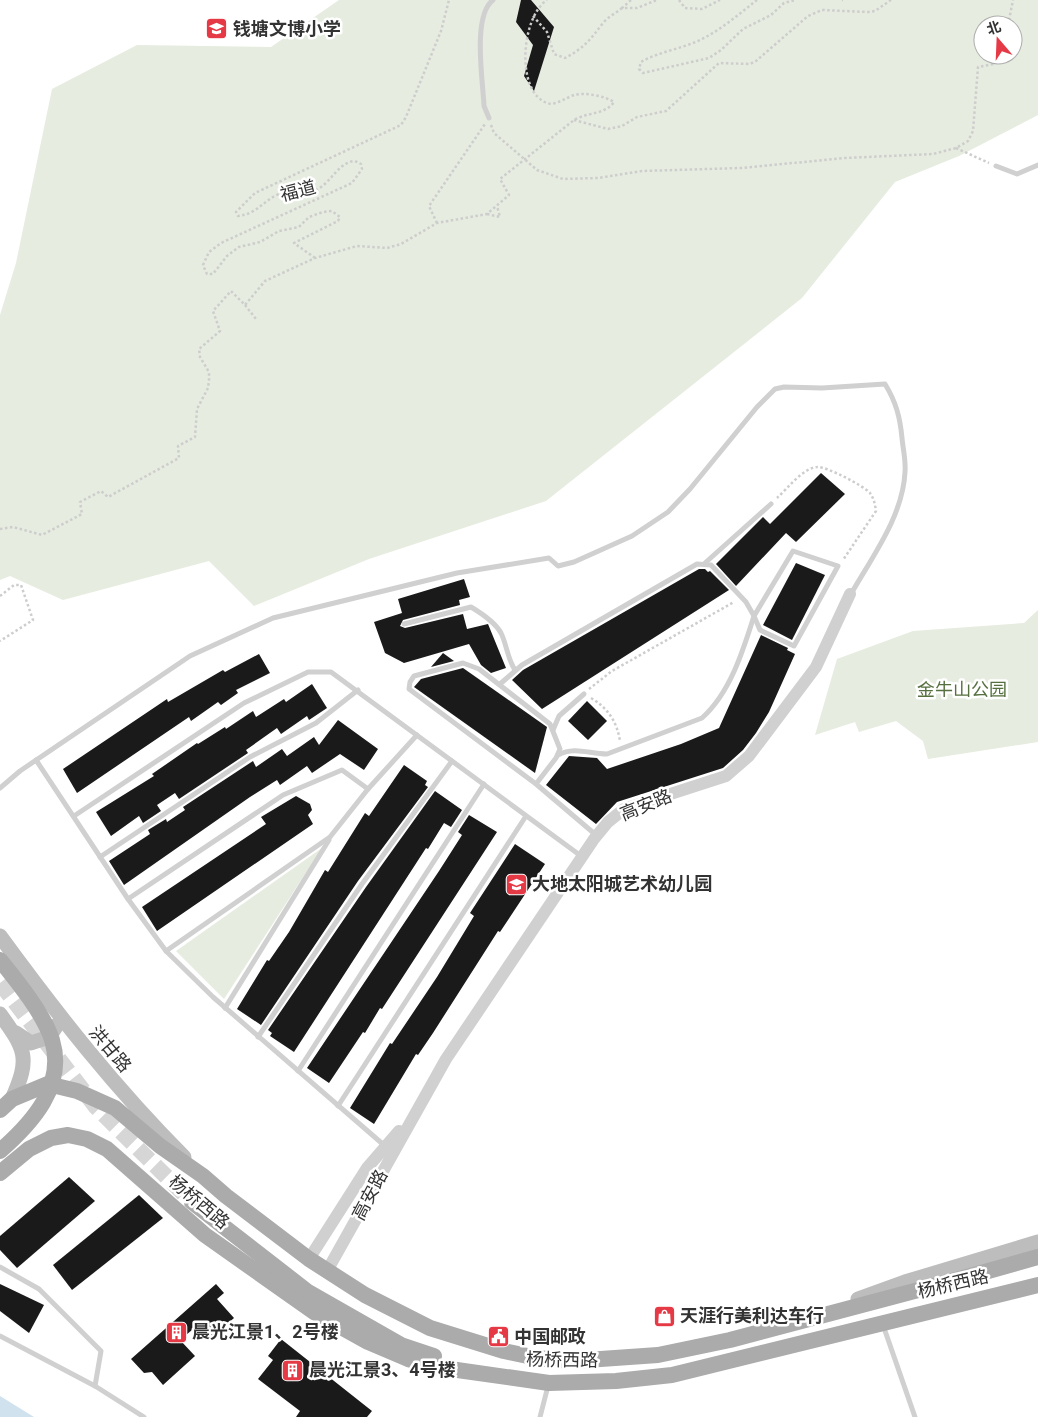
<svg xmlns="http://www.w3.org/2000/svg" width="1038" height="1417" font-family="Roboto,'Noto Sans SC',sans-serif">
	<rect width="100%" height="100%" fill="#fff"/>
	<g fill="#e6ecdf" fill-rule="evenodd">
		<path d="M339 0H1038V115L959 156 895 182 802 298 546 501 369 559 254 606 209 561 63 600 10 576 0 580V315L16 263 52 89 137 45 271 47ZM983 25H1013V55H983Z"/>
		<path d="M1038 610V742L928 759 923 741 896 721 859 732 855 722 815 735 837 659 913 631 1024 623Z"/>
		<path d="M322 848 224 999 176 951Z"/>
	</g>
	<path fill="#cfe2ee" d="M0 1396 34 1417H0Z"/>
	<g fill="#1a1a1a">
		<path d="M521 0H531L554 27 534 91 524 76 533 45 516 22Z"/>
		<path d="M821 473 845 494 796 542 786 533 736 586 716 564 763 517 770 524Z"/>
		<path d="M796 563 825 575 792 640 763 625Z"/>
		<path d="M699 569H705L708 572 710 571 729 590 542 709 512 680 523 670Z"/>
		<path d="M464 579 470 597 459 600 460 605 403 620 400 626 405 628 463 614 467 629 488 624 506 668 491 673 481 665 469 644 404 663 385 653 374 622 402 613 398 599Z"/>
		<path d="M761 635 788 648 787 650 795 654 769 712 756 733 743 750 723 768 617 802 596 824 546 785 569 756 597 758 607 769 681 744 719 728Z"/>
		<path d="M443 653 454 661 431 667Z"/>
		<path d="M259 654 270 673 236 690 238 693 221 705 218 702 191 721 189 717 77 793 63 769 167 699 168 702 223 670 225 672Z"/>
		<path d="M463 668 547 727 535 773 414 687 421 679Z"/>
		<path d="M312 684 327 708 309 720 307 716 281 734 277 728 246 750 248 753 179 799 175 793 157 805 161 811 143 823 139 816 111 836 96 812 154 776 152 774 197 743 198 744 225 727 226 729 253 711 256 717 284 699 286 702Z"/>
		<path d="M587 701 607 721 588 740 568 721Z"/>
		<path d="M338 720 378 749 364 770 340 754 312 773 307 766 280 785 277 780 250 797 124 885 109 861 150 834 148 830 166 819 167 822 185 810 183 807 253 761 256 767 282 749 287 756 314 737 319 745Z"/>
		<path d="M404 765 427 781 425 785 428 787 358 881 261 1025 237 1009 267 960 269 961 289 932 325 870 328 872 365 813 369 816Z"/>
		<path d="M435 791 462 810 451 827 444 823 428 849 426 848 294 1052 270 1036 272 1033 268 1030 366 887Z"/>
		<path d="M296 796 310 804 312 810 308 815 313 824 157 931 142 907 266 824 261 817Z"/>
		<path d="M469 815 497 832 382 1009 380 1008 365 1033 363 1032 329 1083 307 1068 439 871 462 835 458 832Z"/>
		<path d="M515 844 545 864 500 932 498 931 433 1033 418 1055 416 1054 374 1124 350 1108 390 1043 392 1044 437 977 474 916 470 913Z"/>
		<path d="M69 1177 95 1201 17 1268 0 1250V1236Z"/>
		<path d="M139 1195 163 1218 72 1290 53 1265Z"/>
		<path d="M0 1284 44 1305 29 1333 0 1311Z"/>
		<path d="M216 1284 224 1293 217 1299 234 1318 210 1339 198 1325 180 1340 195 1356 163 1385 152 1372 144 1373 131 1359Z"/>
		<path d="M281 1339 372 1411 367 1417H296L300 1411 258 1379 273 1360 268 1356Z"/>
	</g>
	<g fill="none" stroke-linecap="round" stroke-linejoin="round">
		<path stroke="#d6d6d6" stroke-width="16" stroke-dasharray="16 8" stroke-linecap="butt" d="M0 983 96 1107 192 1202"/>
		<g stroke="#cdcdcd" stroke-width="2.5" stroke-dasharray="2.5 2.5" stroke-linecap="butt">
			<path d="M631 0 622 8H637L657 0"/>
			<path d="M679 0 685 8 702 9 720 0"/>
			<path d="M757 0C739 14 721 30 700 40 681 49 658 52 641 62L639 69 643 73 709 58 721 50 743 29 771 15 784 3 795 0"/>
			<path d="M842 0H843"/>
			<path d="M533 16 547 32 554 54 565 58C583 49 591 39 603 23 608 17 616 13 622 8"/>
			<path d="M1008 25 1013 0"/>
			<path d="M574 120 608 129 622 126 637 117 666 111 719 63 750 64 756 61 808 16 822 10 868 12 875 11 891 0"/>
			<path d="M491 125 494 133 537 170 563 179 598 178 642 171 741 168 845 158 933 154 956 148 968 141 973 131 978 67 994 64 997 55"/>
			<path d="M956 148 989 163"/>
			<path d="M487 214 500 217 497 206"/>
			<path d="M437 223 429 206 485 124"/>
			<path d="M315 258 294 243 338 221 340 217 332 211 323 212 309 217 299 227 279 231 260 242 239 247 227 256 213 274H207L203 265 209 252 221 243 352 183 362 169 361 164 355 161C339 162 332 181 318 189 306 196 292 189 279 194 264 200 257 214 238 216L236 212 255 193 401 125 406 117 441 31 449 0"/>
			<path d="M245 305 256 319"/>
			<path d="M777 498C788 488 803 468 817 467 826 466 864 486 870 493 874 499 875 504 876 511L843 560"/>
			<path d="M0 596 14 585H21L33 620 0 641"/>
			<path d="M589 689 612 671 734 602"/>
			<path d="M591 698C608 708 617 722 620 741"/>
		</g>
		<g stroke="#d0d0d0" stroke-width="5">
			<path d="M489 118 484 106C483 81 472 16 493 0"/>
			<path d="M996 166 1017 174 1038 165"/>
			<path d="M793 551 838 566 794 646 760 630 754 616Z"/>
			<path d="M705 563 771 504"/>
			<path d="M404 624 471 607C481 613 495 622 501 633 507 645 507 658 515 670"/>
			<path d="M500 684 522 665 697 564 711 565 746 602 754 616C743 651 730 693 702 718L607 754C589 754 575 746 558 755"/>
			<path d="M553 730 559 716 584 694"/>
			<path d="M36 760 128 899 166 951 213 997 385 1146"/>
			<path d="M536 784 556 758 560 749 550 724 479 669 463 663 414 676 410 682 409 689 536 784 596 835"/>
			<path d="M0 788 20 771 190 656 273 618 457 573 549 558 558 566 574 562 632 536 668 512 690 489 757 407 775 389 784 387 822 388 885 384C896 402 900 417 902 438 903 449 906 461 905 472 903 516 872 557 851 594"/>
			<path d="M74 816 244 703 308 672H331L581 856"/>
			<path d="M100 857 250 757 316 723 358 690"/>
			<path d="M128 899 283 795 342 770 368 789"/>
			<path d="M166 951 330 837 368 789 417 735"/>
			<path d="M225 1008 329 840"/>
			<path d="M258 1037 362 884 452 761"/>
			<path d="M298 1071 484 784"/>
			<path d="M338 1106 526 816"/>
			<path d="M0 1267 39 1289 101 1351 95 1386"/>
			<path d="M883 1325 915 1417"/>
			<path d="M0 1336 95 1386 144 1417"/>
			<path d="M540 1417 548 1386"/>
		</g>
		<g stroke="#d0d0d0" stroke-width="12">
			<path d="M309 1259 367 1168 399 1131"/>
			<path d="M327 1271 446 1059 594 839 608 822 624 809 726 776 749 756 816 667 850 594"/>
		</g>
		<g stroke="#bdbdbd" stroke-width="15">
			<path d="M0 936C57 1014 116 1089 184 1157"/>
			<path d="M0 1014C25 1049 31 1057 12 1099"/>
			<path d="M16 1033 31 1043 49 1037 57 1025"/>
			<path d="M858 1299 905 1282 1038 1242"/>
		</g>
		<g stroke="#ababab" stroke-width="16">
			<path d="M0 1110 12 1099 48 1084 77 1091 115 1108 160 1146 203 1176 226 1196 309 1259 365 1295 430 1328 504 1351 537 1358 572 1361 658 1355 730 1340 956 1280"/>
			<path d="M0 1173 29 1149 51 1138 68 1135 87 1139 107 1149 205 1235 314 1312 368 1342 408 1359 436 1367 549 1383 616 1381 672 1375 1038 1285"/>
			<path d="M192 1202 308 1292 401 1345 434 1356"/>
		</g>
		<path stroke="#cdcdcd" stroke-width="2.5" stroke-dasharray="2.5 2.5" stroke-linecap="butt" d="M0 529 13 527 42 535 82 514 80 502 101 491 108 497 179 458 178 446 195 437 197 409 208 388 209 380V372L200 357 199 349 220 331 213 311 231 291 245 305 265 281 315 258 357 246 387 248 401 244 437 223 487 214 509 195 500 179 574 120C587 112 605 115 614 102 605 96 584 92 574 95 566 98 559 103 551 104 515 98 520 18 547 0"/>
		<g stroke="#ababab" stroke-width="16">
			<path d="M0 960C17 981 44 1014 52 1040 66 1086 32 1123 0 1151"/>
			<path d="M956 1280 1038 1257"/>
		</g>
	</g>
	<defs>
		<symbol id="school-square" viewBox="-11 -11 22 22"><rect x="-9" y="-9" width="18" height="18" rx="4" fill="#e63946" stroke="#fff"/><path d="M0-5L7-2L0 1L-7-2ZM-4 1L0 2.5L4 1V4Q0 6-4 4Z" fill="#fff"/></symbol>
		<symbol id="shop-square" viewBox="-11 -11 22 22"><rect x="-9" y="-9" width="18" height="18" rx="4" fill="#e63946" stroke="#fff"/><path d="M-5-2.5h2.3a2.7 3.5 0 0 1 5.4 0H5L5.5 6h-11ZM-1.5-2.5h3a1.5 2.3 0 0 0-3 0Z" fill="#fff"/></symbol>
		<symbol id="building-square" viewBox="-11 -11 22 22"><rect x="-9" y="-9" width="18" height="18" rx="4" fill="#e63946" stroke="#fff"/><path d="M-4-6H4V6H1V3H-1V6H-4ZM-2.5-4.3h1.7v1.8h-1.7ZM.8-4.3h1.7v1.8H.8ZM-2.5-1h1.7V.8h-1.7ZM.8-1h1.7V.8H.8Z" fill="#fff"/></symbol>
		<symbol id="civic-square" viewBox="-11 -11 22 22"><rect x="-9" y="-9" width="18" height="18" rx="4" fill="#e63946" stroke="#fff"/><path d="M-.6-6.5H3V-4.5H.6V-3L4-1V1h2V6H-6V1h2V-1L-.6-3ZM-1.2 2.5V6h2.4V2.5Z" fill="#fff"/></symbol>
	</defs>
	<g fill-rule="evenodd">
		<use href="#school-square" x="204" y="16" width="25" height="25"/>
		<use href="#school-square" x="504" y="872" width="25" height="25"/>
		<use href="#shop-square" x="652" y="1304" width="25" height="25"/>
		<use href="#building-square" x="164" y="1320" width="25" height="25"/>
		<use href="#civic-square" x="486" y="1324" width="25" height="25"/>
		<use href="#building-square" x="280" y="1358" width="25" height="25"/>
	</g>
	<g text-anchor="middle" stroke-width="5" stroke-linejoin="round" paint-order="stroke">
		<g font-size="18" font-weight="bold" fill="#333" stroke="#fff" text-anchor="start">
			<text x="233" y="35">钱塘文博小学</text>
			<text x="532" y="890">大地太阳城艺术幼儿园</text>
			<text x="680" y="1322">天涯行美利达车行</text>
			<text x="192" y="1338">晨光江景1、2号楼</text>
			<text x="514" y="1343">中国邮政</text>
			<text x="309" y="1376">晨光江景3、4号楼</text>
		</g>
		<g font-size="18" fill="#333" stroke="#fff">
			<text transform="translate(298 191) rotate(-14)" y="6">福道</text>
			<text transform="translate(646 805) rotate(-22)" y="6">高安路</text>
			<text transform="translate(110 1049) rotate(50)" y="6">洪甘路</text>
			<text transform="translate(370 1195) rotate(-62)" y="6">高安路</text>
			<text transform="translate(199 1202) rotate(40)" y="6">杨桥西路</text>
			<text transform="translate(953 1284) rotate(-13)" y="6">杨桥西路</text>
			<text transform="translate(562 1360) rotate(1)" y="6">杨桥西路</text>
		</g>
		<g font-size="18" fill="#56703f" stroke="#fff">
			<text x="962" y="696">金牛山公园</text>
		</g>
	</g>
	<g transform="translate(998 40) rotate(341)"><circle r="24" fill="#ffffff" stroke="#adadad"/>
	<path d="M0-4L9 19L0 12L-9 19Z" fill="#e63946"/>
	<text y="-8" font-size="14" font-weight="bold" text-anchor="middle" fill="#333333">北</text>
	</g>
</svg>
